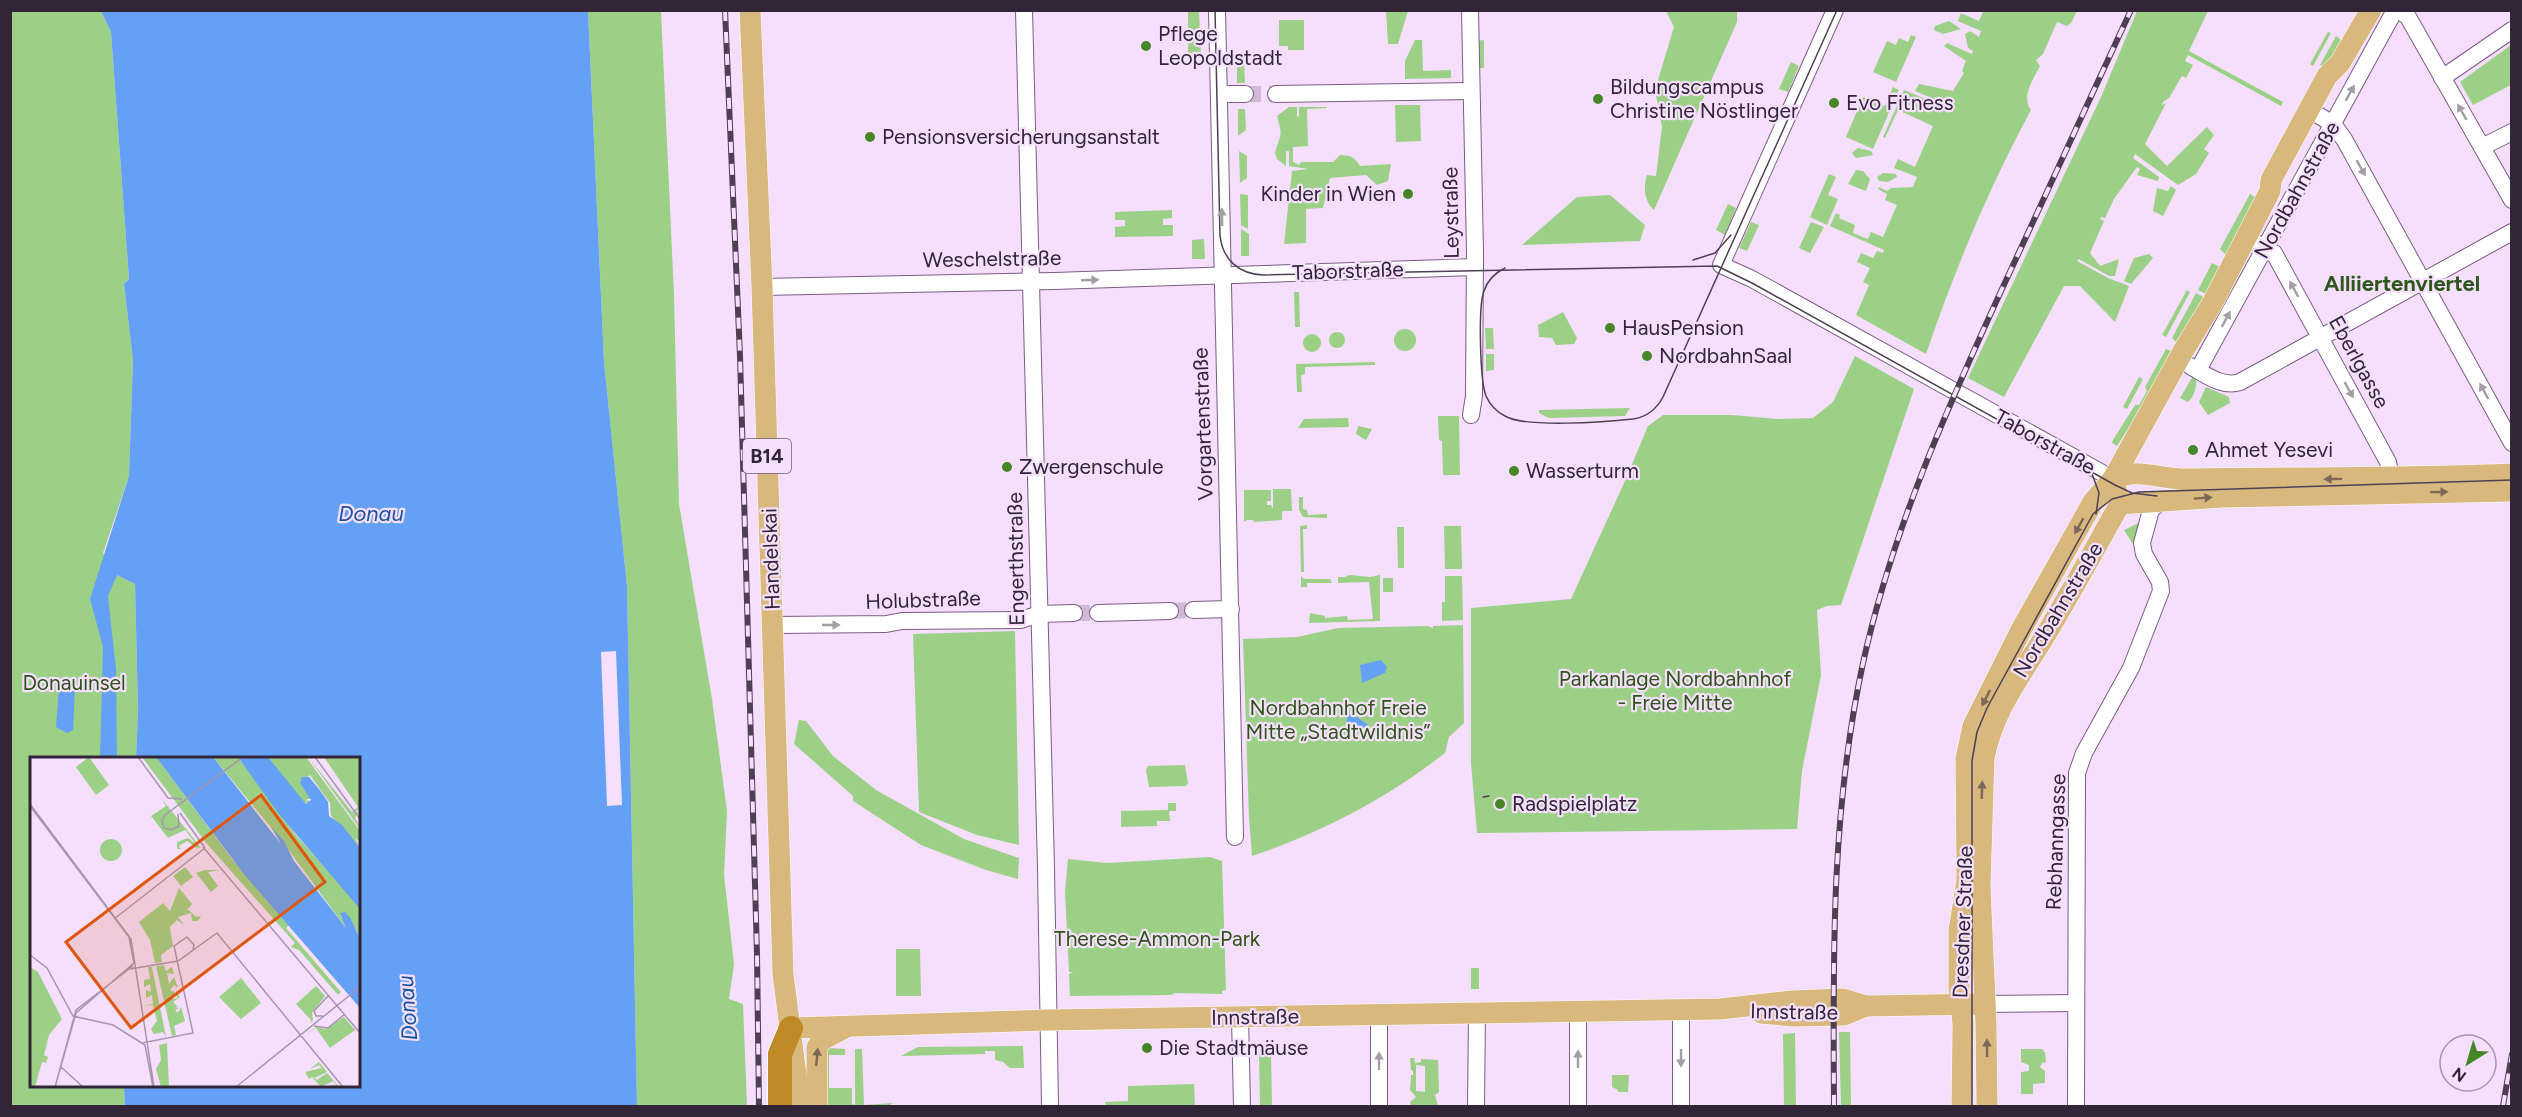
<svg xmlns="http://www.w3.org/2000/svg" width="2522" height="1117" font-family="Figtree,sans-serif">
	<rect width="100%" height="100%" fill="#f5dffd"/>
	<g fill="#9cd087" fill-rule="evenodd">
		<path d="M1984 10 2077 11 2071 23 2067 26 2057 22 2043 54 2036 60 2040 66C2033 80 2021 96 2031 110 1989 188 1954 271 1926 354L1856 315 1869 285 1863 282 1870 268 1857 262 1861 253 1873 258 1877 251 1883 253 1884 250 1830 226 1836 213 1840 215 1839 218 1855 225 1853 233 1868 239 1871 232 1883 237 1897 205 1885 200 1887 194 1878 189 1879 187 1887 191 1891 188 1913 187 1917 177 1894 168 1898 159 1915 167 1933 126 1898 110 1885 138 1883 137 1904 90 1948 108 1950 102 1946 101 1945 104 1915 91 1919 84 1953 91 1964 73 1962 71 1966 61 1944 46 1947 43 1972 54 1973 51 1968 48 1965 34 1970 31 1979 37 1981 31 1958 21 1961 13 1979 21Z"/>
		<path d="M10 11H101L111 32 129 279 124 284 133 359 129 476 103 553 117 575 135 584 138 710 136 758H32V1086H124L125 1106H11Z"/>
		<path d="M588 11H661L674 295 679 504 712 699 727 811 724 875 734 964 729 999 743 1004 747 1106H637L627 586 604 362Z"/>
		<path d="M1188 11H1199L1201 56H1188Z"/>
		<path d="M1386 11H1408L1398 44H1388Z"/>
		<path d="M1666 11H1737V22L1654 210C1644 201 1643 187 1647 175L1656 176 1662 127 1655 90 1674 27Z"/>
		<path d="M2137 11H2208L2189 51 2283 102 2281 106 2188 55 2185 61 2193 65 2186 78 2182 76 2169 98 2163 102 2162 105 2166 103 2145 144 2167 166 2207 127 2214 135 2204 149 2209 153 2196 174 2178 185 2135 154 2133 158 2159 177 2158 181 2137 175 2140 169 2137 167 2114 199 2105 218 2101 217 2100 219 2104 221 2090 253 2100 266 2119 259 2115 276H2109L2079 259 2077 261 2108 278 2129 286 2115 322 2080 286H2064L2004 397 1968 378 2101 97Z"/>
		<path d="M1279 20H1304V50H1288V46H1279Z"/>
		<path d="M1949 21 1961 29 1943 34 1934 30 1935 26Z"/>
		<path d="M2328 32 2331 33 2313 66 2310 64Z"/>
		<path d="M1911 35 1916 37 1896 82 1873 72 1887 41 1896 45 1899 38 1908 42Z"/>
		<path d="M2336 36 2340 39 2341 43 2327 69 2320 65Z"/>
		<path d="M1415 40H1422L1423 71 1451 70V78L1405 79V61Z"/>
		<path d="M1484 40V68H1476L1477 41Z"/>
		<path d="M2511 45V85L2473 105 2460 82Z"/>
		<path d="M1237 56 1244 61 1245 83H1237Z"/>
		<path d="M1791 62 1799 66 1788 92 1779 89Z"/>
		<path d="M1893 87 1899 90 1873 149 1846 137 1863 97 1885 106Z"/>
		<path d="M1395 105H1420L1421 141 1396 142Z"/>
		<path d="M1289 107H1297V116L1299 117V107H1327V108L1307 109 1308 146 1293 147V162L1299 165 1301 162H1333L1340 155C1350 155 1356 158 1360 166L1391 164 1388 181 1377 185 1366 175 1330 178 1323 208 1306 209V243L1284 244 1292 171 1308 169 1289 166V151H1286V166L1277 159 1275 153C1281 132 1283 138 1277 116Z"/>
		<path d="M1238 109H1245L1246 130 1238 136Z"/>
		<path d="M1858 148 1871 151 1873 155 1856 158 1852 153Z"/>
		<path d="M1239 151 1247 156V178L1240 183Z"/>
		<path d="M1856 170 1863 171 1870 179 1866 191 1848 184Z"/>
		<path d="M1883 173 1896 174 1897 177 1888 182 1879 181 1877 177Z"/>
		<path d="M1829 174 1836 177 1828 195 1838 199 1827 225 1810 217Z"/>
		<path d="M2171 186 2176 190 2163 216 2153 211 2157 188 2168 191Z"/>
		<path d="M1240 194 1248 195V229L1241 225Z"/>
		<path d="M2250 194 2255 197V201L2226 255 2220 249Z"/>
		<path d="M1610 195 1645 225 1640 241 1522 245 1577 197Z"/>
		<path d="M1728 204 1736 208 1725 235 1716 230Z"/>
		<path d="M1172 210V218L1163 219V225H1173V236L1115 237V227L1125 226V220H1115V212Z"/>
		<path d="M1751 222 1759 225 1747 251 1739 248Z"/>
		<path d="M1811 222 1824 227 1810 253 1799 248Z"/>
		<path d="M1241 229 1249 234V256H1241Z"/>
		<path d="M1204 239 1205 259H1192V240Z"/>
		<path d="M2149 254 2153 258 2131 284 2124 281 2134 258Z"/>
		<path d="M2212 263 2220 267 2206 294 2198 290Z"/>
		<path d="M2187 290 2190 292 2166 337 2162 335Z"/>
		<path d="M1294 292H1299L1300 327H1295Z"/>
		<path d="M2196 293 2207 299 2179 342H2176L2172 338Z"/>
		<path d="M1563 312 1577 338 1574 344 1556 345 1552 338 1539 337 1538 325Z"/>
		<path d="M1485 328H1493L1494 349H1486Z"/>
		<circle cx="1405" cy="340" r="11"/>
		<circle cx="1337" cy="340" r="8"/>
		<circle cx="1312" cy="343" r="9"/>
		<path d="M2166 349 2171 351V355L2145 402 2117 446 2112 443 2113 440 2135 405H2139L2147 391 2145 387Z"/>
		<path d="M1486 354H1494V370L1486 371Z"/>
		<path d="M1855 356 1914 389 1841 605 1827 606 1817 610 1821 675 1802 771 1797 829 1477 833 1471 763V608L1571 599 1625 481 1648 426 1663 415H1732L1778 419 1813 418 1833 402Z"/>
		<path d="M1375 362V365L1305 367V374L1301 375 1302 392H1297L1296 364Z"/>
		<path d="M2193 376 2196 377C2197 385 2195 396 2188 402L2180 398Z"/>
		<path d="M2139 377 2143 379 2127 409 2123 407Z"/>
		<path d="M2206 387 2229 397 2230 403 2208 415 2199 402Z"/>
		<path d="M1630 408 1625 416 1549 418 1539 413V410Z"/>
		<path d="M1438 416H1459L1460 475H1443L1442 441 1439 440Z"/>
		<path d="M1348 418 1349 427 1298 428 1304 419Z"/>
		<path d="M1358 426 1372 429 1366 440 1356 434Z"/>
		<path d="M1273 489H1291L1292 511H1282V520L1254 522 1253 520H1247L1244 522V490H1271V501H1267V505H1271L1273 509Z"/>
		<path d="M1299 497H1303V509L1307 510 1308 515 1327 514V518L1303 517 1299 510Z"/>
		<path d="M2145 520 2136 549 2124 530Z"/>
		<path d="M1307 525V529H1303L1304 572H1301L1300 526Z"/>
		<path d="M1444 526H1461L1462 569H1445Z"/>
		<path d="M1397 527H1404V568H1398Z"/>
		<path d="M1350 575 1370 577 1380 575V621L1309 623 1310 613 1325 616V618L1347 616 1348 620 1373 619 1369 582 1338 583V577H1345Z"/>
		<path d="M1301 576 1304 579H1330L1332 583H1307V587H1301Z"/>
		<path d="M1445 576H1462L1463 620 1442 621V602H1445Z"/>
		<rect x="1383" y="578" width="10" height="14"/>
		<path d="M1463 625 1464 723 1449 737 1445 753C1386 799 1323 832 1252 856L1249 818 1243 639 1297 637 1338 628 1428 626 1433 628V626Z"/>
		<path d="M1015 631 1019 845 977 835 919 812 913 634Z"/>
		<path d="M799 720 806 721 833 756 876 790 964 839 1019 858 1018 879 986 870 921 845 853 801V796L794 744Z"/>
		<path d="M1185 765 1188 783 1186 786 1149 787 1146 770 1148 766Z"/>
		<path d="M1168 803H1176V811H1169L1170 821H1157V826L1121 827V811L1168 810Z"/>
		<path d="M1210 857 1222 861 1226 990 1222 991V994L1174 993 1172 995 1070 996 1069 974 1073 972H1069L1065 892 1068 859 1107 863Z"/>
		<path d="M896 949H920L921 996H896Z"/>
		<rect x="1471" y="968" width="8" height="21"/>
		<path d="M1839 1032H1850L1851 1106H1841Z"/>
		<path d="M1795 1033 1796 1106H1784L1783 1034Z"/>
		<path d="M1023 1046 1024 1068H1010L1003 1062 995 1060V1051H985V1054L901 1056 918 1047Z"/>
		<path d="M828 1048 845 1049V1055H829V1088H852V1104L855 1105V1049H862L864 1105 892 1103 889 1106H825L833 1105H824V1056Z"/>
		<path d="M2021 1049H2042L2045 1053 2046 1062 2042 1063 2040 1067 2045 1071V1083L2033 1084V1094H2021V1072L2029 1071V1065L2021 1062Z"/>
		<path d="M1271 1053 1272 1106H1260L1259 1054Z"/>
		<path d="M1410 1058H1414L1415 1063 1421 1062V1059L1438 1060 1439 1092 1435 1095 1438 1106H1411L1410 1102 1416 1097 1410 1090 1411 1075H1413V1071L1411 1070ZM1416 1065 1425 1066V1092L1416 1091Z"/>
		<path d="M1612 1075H1629L1628 1092H1618V1090L1612 1087Z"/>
		<path d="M1194 1084 1195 1106H1106L1105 1102 1128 1101V1086Z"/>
	</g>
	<g fill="#64a1f6">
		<path d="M101 11H588L604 362 627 586 637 1106H125L124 1086H358V758H136L138 710 135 584 117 575 108 596 116 670 117 758H100L103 647 90 599 129 476 133 360 124 284 129 279 111 32Z"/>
		<path d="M1381 660 1387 667 1385 673 1362 683 1360 665Z"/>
		<path d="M64 684 75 689 73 730 67 733 56 727 59 688Z"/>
		<path d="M1352 714 1367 724 1369 732 1365 734 1358 733 1346 724 1348 715Z"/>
	</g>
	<path fill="#f5dffd" d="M616 651 622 805 607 806 601 652Z"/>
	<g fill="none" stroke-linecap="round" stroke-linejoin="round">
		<g stroke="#cebad5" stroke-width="16" stroke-dasharray="16 8" stroke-linecap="butt">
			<path d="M1245 94H1276"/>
			<path d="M1170 611 1193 610"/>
			<path d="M1074 613H1098"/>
		</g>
		<defs>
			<g id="minor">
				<path d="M1024 10 1046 868 1050 1106"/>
				<path d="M1217 10 1235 837"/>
				<path d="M1470 10 1475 252 1474 396 1471 415"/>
				<path d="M1835 10 1721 265 1752 279 2113 479"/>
				<path d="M2399 10 2408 17 2512 200"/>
				<path d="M2442 78 2512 30"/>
				<path d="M1219 94H1245"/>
				<path d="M1276 94 1471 91"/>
				<path d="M2318 115 2333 124 2344 139 2512 443"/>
				<path d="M2482 147 2512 132"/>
				<path d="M2256 243 2274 253 2388 462 2393 489"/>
				<path d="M762 287 1054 281 1475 267"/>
				<path d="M2190 366C2205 374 2222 388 2240 382L2512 232"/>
				<path d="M2198 370 2395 10"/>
				<path d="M1193 610 1231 609"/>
				<path d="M1098 613 1170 611"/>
				<path d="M773 625 886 624 902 621 1021 620 1039 614 1074 613"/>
				<path d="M1985 1004 2076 1003"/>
				<path d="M1240 1017 1242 1106"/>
				<path d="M1379 1106V1015"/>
				<path d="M1476 1106 1477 1013"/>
				<path d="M1578 1106V1012"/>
				<path d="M1681 1106V1010"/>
				<path d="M2076 1106 2077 773 2084 753 2131 668 2161 591 2160 582 2144 554 2142 543 2151 510 2161 501"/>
			</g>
			<g id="major">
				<path d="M750 10 762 287 783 974 800 1106"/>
				<path d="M2113 479C2139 467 2157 479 2184 479 2293 477 2402 479 2512 474"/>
				<path d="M2120 504 2223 497 2512 491"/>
				<path d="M1761 1013 1793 1016 1844 1015 1866 1006"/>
				<path d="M791 1028 1048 1020 1720 1009 1792 1001 1843 999 1866 1006 1985 1004"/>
				<path d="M817 1106V1047L822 1040 843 1029"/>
				<path d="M1962 1106 1963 1024 1959 988V931L1967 880 1966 759 1973 726 2021 630 2093 502 2113 479 2182 353 2213 302 2270 191 2271 180 2327 76 2340 63 2371 10"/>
				<path d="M1987 1106 1986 1024 1980 886 1984 758C1993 713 2016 682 2040 644 2068 598 2094 550 2120 504L2113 479"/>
			</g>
			<path id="highway" d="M780 1106V1054L791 1028"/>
		</defs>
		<use href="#minor" stroke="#7c5c87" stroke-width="18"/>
		<use href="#major" stroke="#fff" stroke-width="22"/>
		<use href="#highway" stroke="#fff" stroke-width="26"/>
		<use href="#minor" stroke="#fff" stroke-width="16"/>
		<use href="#major" stroke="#d9b87e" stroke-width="21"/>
		<use href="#highway" stroke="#bf8928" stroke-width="24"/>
		<g stroke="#4e3f53" stroke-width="1.5">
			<path d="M1215 10 1220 236C1223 260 1239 274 1263 275L1717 266 1752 283 2115 485 2132 493 2157 496"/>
			<path d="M1693 260 1715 253 1731 235"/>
			<path d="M1505 268C1495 273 1487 281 1484 291 1478 306 1480 381 1486 396 1490 405 1497 412 1505 416 1524 428 1607 422 1633 419 1647 417 1656 410 1663 397L1837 10"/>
			<path d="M2091 471 2099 493 2096 514"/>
			<path d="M1483 797 1489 796"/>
			<path d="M1972 1106V761L1977 732 1987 708 2093 514 2112 499 2139 492 2512 480"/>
		</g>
		<defs>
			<g id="rail">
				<path d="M725 10 740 356 757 954 759 1106"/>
				<path d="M1834 1106C1833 955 1831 812 1863 663 1892 531 1946 411 2002 289 2045 196 2088 103 2131 10"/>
				<path d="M2503 1106 2512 1054"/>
			</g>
		</defs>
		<use href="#rail" stroke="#4e3f53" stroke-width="6"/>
		<use href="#rail" stroke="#f5dffd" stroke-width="4" stroke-dasharray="11" stroke-linecap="butt"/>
	</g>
	<defs><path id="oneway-solid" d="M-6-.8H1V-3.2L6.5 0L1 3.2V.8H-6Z" transform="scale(1.5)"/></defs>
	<g fill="#a39da5">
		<use href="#oneway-solid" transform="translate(2350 93) rotate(-61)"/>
		<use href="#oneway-solid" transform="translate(2462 112) rotate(-120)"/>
		<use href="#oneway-solid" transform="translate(2361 168) rotate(61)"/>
		<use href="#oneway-solid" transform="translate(1222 217) rotate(-91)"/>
		<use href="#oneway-solid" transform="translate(1090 280) rotate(-2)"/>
		<use href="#oneway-solid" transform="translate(2294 289) rotate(-119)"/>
		<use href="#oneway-solid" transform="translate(2226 319) rotate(-62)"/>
		<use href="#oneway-solid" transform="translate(2349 390) rotate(61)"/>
		<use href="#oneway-solid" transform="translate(2484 391) rotate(-118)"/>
		<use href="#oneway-solid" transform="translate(831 625)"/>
		<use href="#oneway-solid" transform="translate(1681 1058) rotate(90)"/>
		<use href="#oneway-solid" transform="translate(1578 1059) rotate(-90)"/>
		<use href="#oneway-solid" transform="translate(1379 1061) rotate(-90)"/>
	</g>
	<g fill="#7d6757">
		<use href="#oneway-solid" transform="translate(2333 479) rotate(179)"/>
		<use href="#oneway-solid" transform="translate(2439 492) rotate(-1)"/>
		<use href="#oneway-solid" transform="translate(2203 498) rotate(-4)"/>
		<use href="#oneway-solid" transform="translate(2079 526) rotate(119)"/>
		<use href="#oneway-solid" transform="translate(1986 698) rotate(117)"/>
		<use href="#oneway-solid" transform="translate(1982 790) rotate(-88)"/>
		<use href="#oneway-solid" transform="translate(1987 1048) rotate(-91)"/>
		<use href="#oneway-solid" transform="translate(817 1057) rotate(-85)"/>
	</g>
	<g fill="#478627" stroke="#f5dffd" stroke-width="2">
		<circle cx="1146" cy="46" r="6"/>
		<circle cx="1598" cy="99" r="6"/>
		<circle cx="1834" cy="103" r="6"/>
		<circle cx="870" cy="137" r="6"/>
		<circle cx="1408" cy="194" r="6"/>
		<circle cx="1610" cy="328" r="6"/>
		<circle cx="1647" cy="356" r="6"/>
		<circle cx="2193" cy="450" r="6"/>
		<circle cx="1007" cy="467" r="6"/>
		<circle cx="1514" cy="471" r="6"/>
		<circle cx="1500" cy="804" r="6"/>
		<circle cx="1147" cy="1048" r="6"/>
	</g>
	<g text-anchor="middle" stroke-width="4.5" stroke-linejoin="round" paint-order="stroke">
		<rect fill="#f5dffd" stroke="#6c5d72" stroke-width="1.5" x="743" y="439" width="48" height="34" rx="4.5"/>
		<g font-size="20" font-weight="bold" fill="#322537">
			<text x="767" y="463">B14</text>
		</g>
		<g font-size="21" fill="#322537" stroke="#f5dffd" text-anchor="start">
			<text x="1158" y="41">Pflege<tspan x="1158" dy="24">Leopoldstadt</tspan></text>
			<text x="1610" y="94">Bildungscampus<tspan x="1610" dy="24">Christine Nöstlinger</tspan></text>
			<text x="1846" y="110">Evo Fitness</text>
			<text x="882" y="144">Pensionsversicherungsanstalt</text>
			<text x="1396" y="201" text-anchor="end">Kinder in Wien</text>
			<text x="1622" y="335">HausPension</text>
			<text x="1659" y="363">NordbahnSaal</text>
			<text x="2205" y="457">Ahmet Yesevi</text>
			<text x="1019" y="474">Zwergenschule</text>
			<text x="1526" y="478">Wasserturm</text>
			<text x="1512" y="811">Radspielplatz</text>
			<text x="1159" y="1055">Die Stadtmäuse</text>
		</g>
		<g font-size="21" fill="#322537" stroke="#f5dffd">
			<text transform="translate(2297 190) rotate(-61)" y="7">Nordbahnstraße</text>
			<text transform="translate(1451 213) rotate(-91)" y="7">Leystraße</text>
			<text transform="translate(992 259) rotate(-1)" y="7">Weschelstraße</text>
			<text transform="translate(1348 271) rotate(-2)" y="7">Taborstraße</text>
			<text transform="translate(2359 362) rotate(61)" y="7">Eberlgasse</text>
			<text transform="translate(1203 424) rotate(-92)" y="7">Vorgartenstraße</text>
			<text transform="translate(2045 442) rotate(29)" y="7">Taborstraße</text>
			<text transform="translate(771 559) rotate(-92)" y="7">Handelskai</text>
			<text transform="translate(1016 559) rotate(-91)" y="7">Engerthstraße</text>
			<text transform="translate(923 600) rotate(-2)" y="7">Holubstraße</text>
			<text transform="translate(2058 610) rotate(-59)" y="7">Nordbahnstraße</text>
			<text transform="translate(2056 842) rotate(-88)" y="7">Rebhanngasse</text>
			<text transform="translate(1963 922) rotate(-88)" y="7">Dresdner Straße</text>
			<text transform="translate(1794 1012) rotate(1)" y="7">Innstraße</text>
			<text transform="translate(1255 1017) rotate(-1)" y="7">Innstraße</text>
		</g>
		<g font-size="21" fill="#2b5416" stroke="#f5dffd">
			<text x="1675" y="686">Parkanlage Nordbahnhof<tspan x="1675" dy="24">- Freie Mitte</tspan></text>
			<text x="74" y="690">Donauinsel</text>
			<text x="1338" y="715">Nordbahnhof Freie<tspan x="1338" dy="24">Mitte „Stadtwildnis”</tspan></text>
			<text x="1157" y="946">Therese-Ammon-Park</text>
		</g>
		<g font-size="22" font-weight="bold" fill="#2e561a" stroke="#f5dffd">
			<text x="2402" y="291">Alliiertenviertel</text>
		</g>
		<g font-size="22" font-style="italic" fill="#19539f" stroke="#f5dffd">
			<text x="371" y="521">Donau</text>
			<text transform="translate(407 1008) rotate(-94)" y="8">Donau</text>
		</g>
	</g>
	<g transform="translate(30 757)">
		<rect width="330" height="330" fill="#f5dffd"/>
		<path d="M59 0 79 28 66 38 46 10ZM112 0H126L202 102 259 168 256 171 303 226 311 235 308 238 269 193 261 190 265 186 177 87ZM183 0H208L265 77 319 138 330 142V182L321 162 310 158 318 170 316 171 255 88ZM238 0H276L330 74V85L325 81 330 90 301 59 300 46 280 18 270 25 281 42H277L276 46 278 43 281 45 278 47 273 45 266 37ZM278 0 322 55 328 50 294 0H330V51L322 58 330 54 325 60 330 72ZM132 42 171 91 166 90 169 93 157 84 149 89 151 92H147V85L158 81 166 87 155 73 138 81 121 59 136 49ZM70 93a11 11 0 1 1 22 0a11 11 0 1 1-22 0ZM155 110 163 120 151 129 143 119ZM175 113H191L178 115 188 129 181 135 166 116ZM149 131 162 147 157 153H159L165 159V160L171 159 168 164H162L161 156 148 160 154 168 147 163 140 170 143 189 131 198 132 205 125 206 120 183 109 165 133 146 140 154ZM134 208 136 214 142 210 144 217 137 216 139 227 144 220 148 231 144 228 140 233 145 235 143 242 147 241 146 233 150 240 143 245 148 250 144 251H149L145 253 148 256 151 250 155 264 144 269 146 278 142 279 126 209ZM0 210 8 215 32 262 19 278 14 298 18 300 16 306 12 305 5 330H0ZM118 210H122L136 280 133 275 124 277 121 272 127 264 123 248 113 249 123 247 122 238 116 241V233L121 235 120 227 114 230V223L120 222ZM211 221 231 246 211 262 189 240ZM286 229 295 239 282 256 283 263 280 266 281 263 266 247ZM314 260 325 273 300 291 286 271 275 278 286 270 295 272ZM137 286 139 330H131L126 312 131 303 129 288ZM289 305 297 315 284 321 287 323 297 316 309 330H296L306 328 303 324 291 330 282 320 279 322 275 315 292 311 289 308 280 312Z" fill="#9cd087"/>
		<path d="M126 0H183L251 87 241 70 254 84 264 104 316 171 310 156 315 155 321 162 330 182V251L213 116ZM208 0H238L276 47 281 43 270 26 272 20H279L289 32 298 45 299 59 312 68 330 91V152L248 56Z" fill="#64a1f6"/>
		<path fill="none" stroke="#64a1f6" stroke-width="3" d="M226 0 234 14 330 114"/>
		<path fill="none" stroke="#a795ae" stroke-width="1.5" d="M108 0 138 41 152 42M285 0 330 62M0 47 101 182 124 330M0 49 99 180 104 206 46 256 25 330M150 56 175 91M148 57 149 69 141 73 134 71 132 64 135 58 213 0M173 90 330 276M84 162 175 91M0 198 17 211 43 259 83 268 115 288 123 330M100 212 148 204 187 176 313 330M293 259H286L284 254 299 238M284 269 298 271 315 257M112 286 163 276 144 189 157 180 164 188 163 193M31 310 53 330M25 330 46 253 103 209M206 330 330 230"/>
		<path fill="#df560e" fill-opacity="0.15" stroke="#df560e" stroke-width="3" d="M231 38 295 125 101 271 36 185Z"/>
		<rect width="330" height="330" fill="none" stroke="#322537" stroke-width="3"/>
	</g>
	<rect width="2522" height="1117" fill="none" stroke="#322537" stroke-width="24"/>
	<g transform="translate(2468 1063) rotate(217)"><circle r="28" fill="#f5dffd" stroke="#a795ae" stroke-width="1.5"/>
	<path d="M0-4.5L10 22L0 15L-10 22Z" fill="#478627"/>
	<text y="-9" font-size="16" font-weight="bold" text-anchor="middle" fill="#322537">N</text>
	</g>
</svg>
